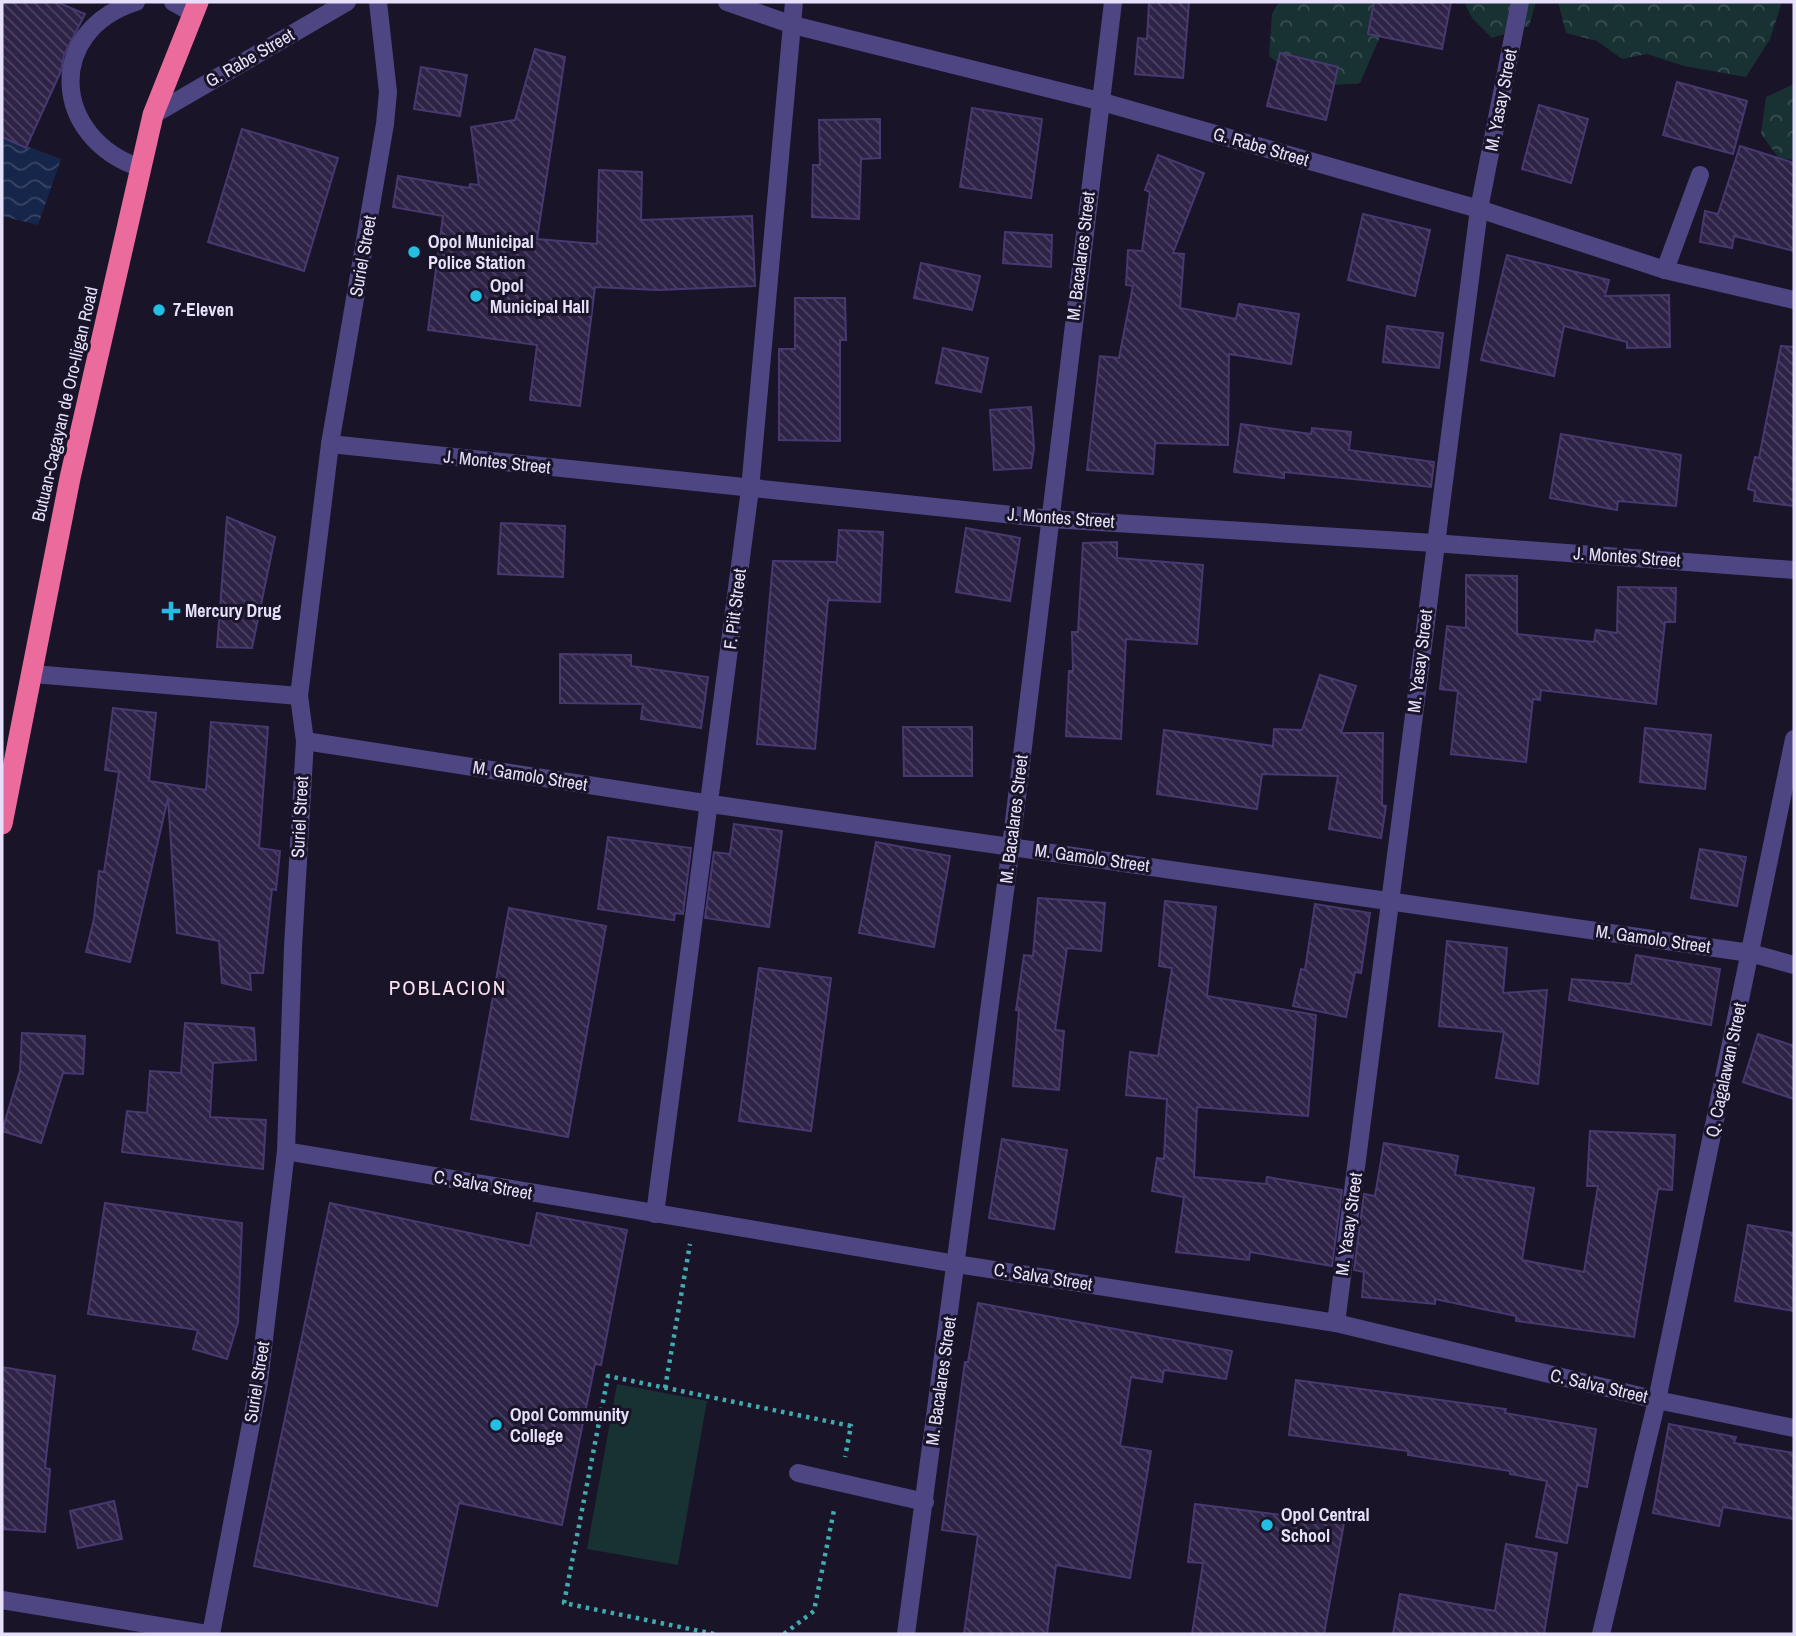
<svg xmlns="http://www.w3.org/2000/svg" width="1796" height="1636" font-family="'Archivo Narrow',sans-serif">
	<defs>
		<pattern id="forest-crowns" width="20" height="18" patternUnits="userSpaceOnUse" patternTransform="scale(1.75)"><rect width="20" height="18" fill="#183132"/><path d="M2 6a3 3 0 1 1 6 0M12 15a3 3 0 1 1 6 0" fill="none" stroke="#3a4f51"/></pattern>
		<pattern id="water-waves" width="16" height="10" patternUnits="userSpaceOnUse" patternTransform="scale(1.75)"><rect width="16" height="10" fill="#16264b"/><path d="M0 5q4-4 8 0t8 0" fill="none" stroke="#384566"/></pattern>
		<pattern id="building-back-hatch" width="6" height="6" patternUnits="userSpaceOnUse" patternTransform="scale(1.75)"><rect width="6" height="6" fill="#2e2347"/><path d="M-1 5l2 2M0 0l6 6M5-1l2 2" fill="none" stroke="#4c4362"/></pattern>
	</defs>
	<rect width="100%" height="100%" fill="#1a1429"/>
	<g fill="url(#forest-crowns)">
		<path d="M1279 2H1398L1392 9 1360 83C1311 87 1308 87 1269 56L1272 14Z"/>
		<path d="M1464 2H1536L1529 26 1492 38 1472 18Z"/>
		<path d="M1558 2H1782L1770 39 1746 77 1684 66 1647 54 1622 59 1597 41 1566 33Z"/>
		<path d="M1794 84V160L1779 158 1761 134 1766 97Z"/>
	</g>
	<path fill="#183132" d="M617 1384 707 1401 678 1565 587 1549Z"/>
	<path fill="url(#water-waves)" d="M2 137 61 159 38 225 2 216Z"/>
	<g fill="url(#building-back-hatch)" stroke="#483870" stroke-width="2">
		<path d="M2 2H57L85 14 64 55 61 71 26 148 2 137Z"/>
		<path d="M1149 2H1189L1183 78 1135 74 1138 38 1147 39Z"/>
		<path d="M1374 2H1451L1442 49 1368 34Z"/>
		<path d="M535 49 565 57 537 239 597 244 599 170 642 172 641 220 752 216 755 286 658 290 595 287 580 406 530 400 537 345 428 330 443 216 393 207 398 176 469 188 470 184 479 185 471 127 515 120Z"/>
		<path d="M1280 53 1338 67 1326 120 1267 106Z"/>
		<path d="M421 67 467 75 460 116 414 109Z"/>
		<path d="M1677 82 1747 101 1733 154 1663 135Z"/>
		<path d="M1539 105 1588 119 1571 183 1522 169Z"/>
		<path d="M972 108 1042 119 1031 198 960 187Z"/>
		<path d="M880 119V158L861 159 859 219 812 217 813 165H820L819 120Z"/>
		<path d="M242 129 338 158 304 271 208 242Z"/>
		<path d="M1740 146 1794 163V251L1734 236 1732 248 1700 242 1705 211 1718 214Z"/>
		<path d="M1158 155 1204 173 1173 253 1184 254 1180 308 1236 319 1239 304 1299 314 1291 364 1229 354 1228 445 1155 443 1153 474 1087 470 1100 356 1119 358 1133 286 1126 285 1128 250 1142 251 1150 192 1145 190Z"/>
		<path d="M1363 214 1430 230 1415 296 1348 280Z"/>
		<path d="M1005 232 1052 235 1051 267 1003 263Z"/>
		<path d="M1507 255 1609 280 1605 296 1669 295 1670 347 1627 348V342L1564 326 1554 376 1481 360Z"/>
		<path d="M921 263 980 276 972 310 914 298Z"/>
		<path d="M795 298H845L846 340H840V441L779 440V349H795Z"/>
		<path d="M1387 326 1443 333 1439 368 1383 362Z"/>
		<path d="M1781 346 1794 347V506L1754 501 1755 491 1748 489 1755 457 1759 458Z"/>
		<path d="M943 348 988 358 981 392 936 383Z"/>
		<path d="M1031 407 1034 448 1031 468 994 470 990 410Z"/>
		<path d="M1241 424 1311 434 1312 428 1351 432 1349 450 1434 462 1431 487 1284 472V478L1234 472Z"/>
		<path d="M1561 434 1681 455 1676 506 1618 501 1617 510 1550 498Z"/>
		<path d="M227 517 275 537 252 648 217 647Z"/>
		<path d="M501 523 565 526 563 577 498 574Z"/>
		<path d="M966 528 1020 538 1010 601 956 592Z"/>
		<path d="M839 530 883 532 880 602 828 600 815 749 757 744 773 561 837 562Z"/>
		<path d="M1117 542V558L1203 565 1197 644 1126 639 1121 739 1066 736 1069 671H1073L1072 632H1078L1083 543Z"/>
		<path d="M1466 575 1517 576V634L1594 642 1596 630 1617 633 1618 587 1676 588 1675 622H1665L1656 704 1541 690 1540 700 1533 699 1526 762 1451 754 1458 691 1440 689 1447 626 1466 628Z"/>
		<path d="M560 654 631 655V666L708 677 701 728 641 719 643 704 560 703Z"/>
		<path d="M1320 675 1356 686 1341 733H1383L1382 805 1386 806 1381 838 1329 829 1338 776 1262 774 1257 809 1157 794 1164 730 1273 746 1274 729 1302 730Z"/>
		<path d="M113 708 156 713 149 781 206 790 211 722 268 727 259 848 280 851 276 890 272 889 263 973H250L251 990 222 983 219 941 177 933 168 798 130 962 86 952 94 919 99 871 104 872 119 772 105 770Z"/>
		<path d="M903 727H972V776H904Z"/>
		<path d="M1645 728 1711 735 1705 789 1640 782Z"/>
		<path d="M734 824 782 831 769 927 705 918 714 852 730 854Z"/>
		<path d="M608 837 691 848 683 914 675 913 674 920 598 909Z"/>
		<path d="M876 842 950 856 934 947 859 933Z"/>
		<path d="M1700 849 1746 857 1737 906 1691 898Z"/>
		<path d="M1038 898 1105 903 1101 951 1067 948 1055 1030 1064 1031 1059 1090 1013 1086 1019 1011 1016 1010 1024 955 1033 956Z"/>
		<path d="M1165 901 1216 907 1207 996 1316 1015 1308 1116 1197 1107 1194 1177 1266 1184 1267 1177 1342 1190 1332 1266 1250 1252 1249 1260 1176 1252 1184 1197 1152 1191 1157 1158 1164 1159 1167 1099 1126 1095 1130 1052 1158 1056 1172 968 1159 966Z"/>
		<path d="M1315 904 1370 913 1361 973 1355 972 1346 1017 1293 1006 1301 969 1305 970Z"/>
		<path d="M509 908 606 926 568 1137 471 1119Z"/>
		<path d="M1447 941 1507 948 1503 993 1547 990 1538 1084 1496 1078 1504 1032 1439 1026Z"/>
		<path d="M1636 955 1720 969 1711 1025 1569 1000 1572 979 1631 984Z"/>
		<path d="M759 968 831 978 811 1131 739 1121Z"/>
		<path d="M185 1023 254 1028 256 1060 213 1063 210 1117 266 1120 263 1169 122 1152 127 1111 147 1113 150 1071 181 1073Z"/>
		<path d="M22 1033 85 1036 83 1074 63 1073 41 1143 2 1131 20 1071Z"/>
		<path d="M1758 1034 1794 1046V1099L1743 1082Z"/>
		<path d="M1590 1131 1675 1135 1672 1190 1658 1189 1634 1337 1516 1321V1316L1435 1299V1304L1362 1297 1364 1272 1354 1270 1364 1194 1375 1196 1384 1143 1458 1156 1455 1175 1534 1188 1522 1260 1584 1272 1598 1186H1587Z"/>
		<path d="M1002 1139 1067 1150 1054 1229 989 1218Z"/>
		<path d="M105 1203 242 1223 238 1322 227 1359 193 1349 198 1330 88 1314Z"/>
		<path d="M330 1203 530 1246 537 1213 627 1230 601 1365 595 1364 562 1525 459 1503 437 1606 254 1566Z"/>
		<path d="M1748 1225 1794 1233V1311L1735 1301Z"/>
		<path d="M978 1303 1232 1351 1226 1379 1164 1370 1162 1382 1131 1377 1120 1446 1151 1451 1130 1578 1056 1565 1047 1634H964L978 1535 942 1530 965 1362H968Z"/>
		<path d="M2 1367 55 1376 45 1468 50 1469 45 1532 2 1529Z"/>
		<path d="M1296 1380 1506 1409 1505 1413 1596 1429 1587 1487 1577 1485 1567 1543 1536 1537 1547 1481 1510 1474V1471L1408 1455V1451L1289 1435Z"/>
		<path d="M1669 1424 1736 1437 1734 1443 1794 1453V1519L1723 1507 1719 1526 1653 1513Z"/>
		<path d="M114 1501 122 1539 78 1548 70 1511Z"/>
		<path d="M1195 1504 1344 1523 1324 1634H1192L1203 1563 1188 1562Z"/>
		<path d="M1506 1544 1557 1553 1544 1634H1393L1400 1594 1495 1611Z"/>
	</g>
	<g fill="none" stroke-linecap="round" stroke-linejoin="round">
		<g stroke="#41abae" stroke-width="4.5" stroke-dasharray="3.5 5" stroke-linecap="butt">
			<path d="M665 1388 690 1244"/>
			<path d="M714 1634 564 1603 608 1376 851 1426 845 1457"/>
			<path d="M784 1634 814 1611 834 1510"/>
		</g>
		<g stroke="#4d4682" stroke-width="18">
			<path d="M136 2C44 31 52 139 141 168"/>
			<path d="M173 2 193 13"/>
			<path d="M727 2 793 25 1099 101 1479 209 1665 270 1794 300"/>
			<path d="M153 115 347 2"/>
			<path d="M1665 270 1700 175"/>
			<path d="M330 444 1051 519 1434 543 1794 570"/>
			<path d="M33 674 299 696"/>
			<path d="M305 741 711 804 1750 953 1794 965"/>
			<path d="M286 1151 957 1264 1336 1323 1657 1400 1794 1428"/>
			<path d="M655 1214 750 489 794 2"/>
			<path d="M1336 1323 1479 209 1520 2"/>
			<path d="M798 1473 925 1502"/>
			<path d="M2 1600 207 1634"/>
			<path d="M211 1634 259 1382 286 1151 293 947 305 741 299 696 330 444 385 124 388 92 378 2"/>
			<path d="M906 1634 1011 846 1113 2"/>
			<path d="M1601 1634 1657 1400 1794 739"/>
		</g>
		<path stroke="#ec6b9d" stroke-width="21" d="M2 824 70 478 153 115 198 2"/>
	</g>
	<g fill="#25bee3" stroke="#1a1429" stroke-width="2.5">
		<circle cx="414" cy="252" r="7"/>
		<circle cx="476" cy="296" r="7"/>
		<circle cx="159" cy="310" r="7"/>
		<path d="M167.5 600.5h7v7h7v7h-7v7h-7v-7h-7v-7h7z"/>
		<circle cx="496" cy="1425" r="7"/>
		<circle cx="1267" cy="1525" r="7"/>
	</g>
	<g text-anchor="middle" stroke-width="6" stroke-linejoin="round" paint-order="stroke">
		<g font-size="18" fill="#e6e0fb" stroke="#1a1429">
			<text transform="translate(250 58) rotate(-30)" y="6">G. Rabe Street</text>
			<text transform="translate(1501 100) rotate(-79)" y="6">M. Yasay Street</text>
			<text transform="translate(1261 147) rotate(16)" y="6">G. Rabe Street</text>
			<text transform="translate(363 256) rotate(-80)" y="6">Suriel Street</text>
			<text transform="translate(1081 256) rotate(-83)" y="6">M. Bacalares Street</text>
			<text transform="translate(65 404) rotate(-77)" y="6">Butuan-Cagayan de Oro-Iligan Road</text>
			<text transform="translate(497 462) rotate(6)" y="6">J. Montes Street</text>
			<text transform="translate(1061 518) rotate(4)" y="6">J. Montes Street</text>
			<text transform="translate(1627 557) rotate(4)" y="6">J. Montes Street</text>
			<text transform="translate(735 609) rotate(-83)" y="6">F. Piit Street</text>
			<text transform="translate(1420 661) rotate(-83)" y="6">M. Yasay Street</text>
			<text transform="translate(530 776) rotate(9)" y="6">M. Gamolo Street</text>
			<text transform="translate(300 817) rotate(-87)" y="6">Suriel Street</text>
			<text transform="translate(1014 819) rotate(-83)" y="6">M. Bacalares Street</text>
			<text transform="translate(1092 858) rotate(8)" y="6">M. Gamolo Street</text>
			<text transform="translate(1653 939) rotate(8)" y="6">M. Gamolo Street</text>
			<text transform="translate(1726 1070) rotate(-78)" y="6">Q. Cagalawan Street</text>
			<text transform="translate(483 1185) rotate(10)" y="6">C. Salva Street</text>
			<text transform="translate(1349 1224) rotate(-82)" y="6">M. Yasay Street</text>
			<text transform="translate(1043 1277) rotate(9)" y="6">C. Salva Street</text>
			<text transform="translate(941 1381) rotate(-82)" y="6">M. Bacalares Street</text>
			<text transform="translate(257 1382) rotate(-81)" y="6">Suriel Street</text>
			<text transform="translate(1599 1386) rotate(13)" y="6">C. Salva Street</text>
		</g>
		<g font-size="18" font-weight="bold" fill="#e6e0fb" stroke="#1a1429" text-anchor="start">
			<text x="428" y="248">Opol Municipal<tspan x="428" dy="21">Police Station</tspan></text>
			<text x="490" y="292">Opol<tspan x="490" dy="21">Municipal Hall</tspan></text>
			<text x="173" y="316">7-Eleven</text>
			<text x="185" y="617">Mercury Drug</text>
			<text x="510" y="1421">Opol Community<tspan x="510" dy="21">College</tspan></text>
			<text x="1281" y="1521">Opol Central<tspan x="1281" dy="21">School</tspan></text>
		</g>
		<g font-size="21" letter-spacing="2" fill="#fbe2f0" stroke="#1a1429">
			<text x="448" y="995">POBLACION</text>
		</g>
	</g>
	<rect width="1796" height="1636" fill="none" stroke="#e6e0fb" stroke-width="7"/>
</svg>
